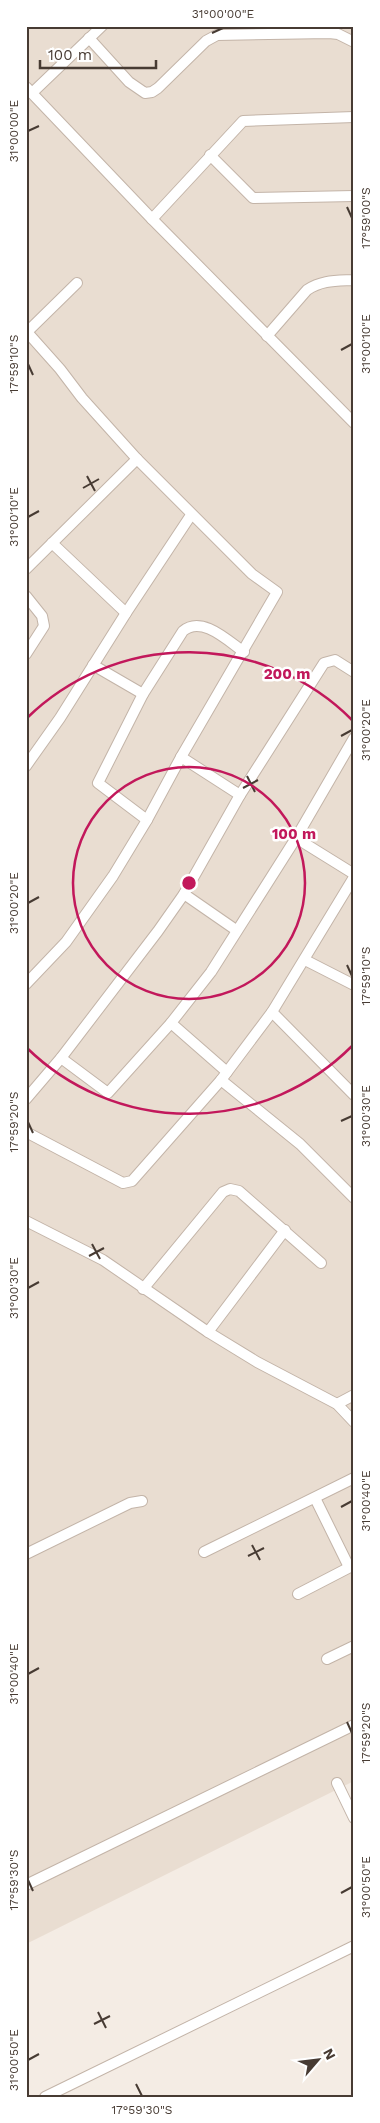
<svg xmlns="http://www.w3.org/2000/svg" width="380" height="2123" font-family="'Work Sans',sans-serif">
	<rect width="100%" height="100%" fill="#f4ece4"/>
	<path fill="#e9ddd1" d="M26 26H354V1781L26 1944Z"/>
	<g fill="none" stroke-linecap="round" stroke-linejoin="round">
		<defs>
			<g id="minor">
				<path d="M89 38 129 82 145 93 152 92 158 88 206 41 217 35 329 33 338 34 354 42"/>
				<path d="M26 87 152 219 354 423"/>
				<path d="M32 93 102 26"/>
				<path d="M210 155 253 198 354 196"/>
				<path d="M152 219 243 121 354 117"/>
				<path d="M26 331 27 332 77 283"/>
				<path d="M267 336 307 290C322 280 336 281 354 280"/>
				<path d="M52 543 126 613"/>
				<path d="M26 569 137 459"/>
				<path d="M26 596 42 616 44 626 26 654"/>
				<path d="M93 665 143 694"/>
				<path d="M181 757 240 795"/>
				<path d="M26 766 60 718 126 613 191 515"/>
				<path d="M147 820 98 783 143 694 183 631C202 615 228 641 244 652"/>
				<path d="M296 838 354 874"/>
				<path d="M184 894 236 930"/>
				<path d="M305 960 354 985"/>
				<path d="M26 984 66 942 113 876 147 820 181 757 277 592 252 574 137 459 82 398 60 369 27 332"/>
				<path d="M272 1012 354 1095"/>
				<path d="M171 1023 227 1072"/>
				<path d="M61 1058 108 1093 171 1023 211 972 296 838 354 738"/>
				<path d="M221 1080 300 1144 354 1198"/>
				<path d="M26 1099 61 1058 158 931 184 894 240 795 324 663 335 660 354 672"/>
				<path d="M26 1132 123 1183 132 1181 221 1080 272 1012 354 877"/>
				<path d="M26 1221 103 1260 208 1332 257 1362 337 1404 354 1422"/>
				<path d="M143 1289 223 1192 230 1189 239 1191 321 1263"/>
				<path d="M208 1332 285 1230"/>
				<path d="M337 1404 354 1395"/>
				<path d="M315 1498 349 1567"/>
				<path d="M204 1552 354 1478"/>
				<path d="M26 1554 130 1503 142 1501"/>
				<path d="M298 1594 354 1565"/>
				<path d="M327 1659 354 1646"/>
				<path d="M337 1783 354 1818"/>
				<path d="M26 1885 354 1725"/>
				<path d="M45 2097 354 1946"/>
			</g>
		</defs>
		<use href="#minor" stroke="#c3b4a8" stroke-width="12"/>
		<use href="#minor" stroke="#fff" stroke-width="10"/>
	</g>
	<path fill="none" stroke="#473b33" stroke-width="2" d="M212 33 223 28M28 131 39 126M347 207 352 218M341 350 352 344M28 364 33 375M87 476 95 491M83 488 99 479M28 517 39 511M341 736 352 730M247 776 255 792M243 788 258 780M28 903 39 897M347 965 352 976M341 1121 352 1116M28 1122 33 1133M92 1244 100 1259M89 1256 104 1248M28 1288 39 1282M341 1507 352 1501M252 1545 260 1560M248 1556 264 1548M28 1674 39 1668M347 1722 352 1733M28 1880 33 1891M341 1893 352 1887M98 2012 106 2028M94 2024 110 2016M28 2060 39 2054M136 2084 142 2096"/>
	<g fill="none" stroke="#c2185b" stroke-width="2.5">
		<circle cx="189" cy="883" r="116"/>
		<path d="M352 1046A231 231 0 0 1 27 1048M27 718A231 231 0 0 1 352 720"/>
	</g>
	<circle cx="189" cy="883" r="8" fill="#c2185b" stroke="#fff" stroke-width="2.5"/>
	<g font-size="15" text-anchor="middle" font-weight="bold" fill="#c2185b" stroke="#fff" stroke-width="5" stroke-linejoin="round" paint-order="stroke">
		<text x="287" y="679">200 m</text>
		<text x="294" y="839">100 m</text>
	</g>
	<rect width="380" height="2123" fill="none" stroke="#ffffff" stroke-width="55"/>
	<g transform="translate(318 2060) rotate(62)" stroke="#ffffff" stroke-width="4" paint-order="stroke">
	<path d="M0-4L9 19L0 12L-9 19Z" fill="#473b33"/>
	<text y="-8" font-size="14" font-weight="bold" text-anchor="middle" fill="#473b33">N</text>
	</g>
	<path d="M40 60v8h116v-8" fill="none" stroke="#473b33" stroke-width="2.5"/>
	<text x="48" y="60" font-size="15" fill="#473b33" stroke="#ffffff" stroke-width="4" paint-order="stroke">100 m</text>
	<rect x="28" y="28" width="324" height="2068" fill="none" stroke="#473b33" stroke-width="2"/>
	<g font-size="12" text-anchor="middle" fill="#473b33">
		<text x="223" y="18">31°00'00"E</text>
		<text transform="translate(14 131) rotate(-90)" y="4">31°00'00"E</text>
		<text transform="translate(366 218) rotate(-90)" y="4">17°59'00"S</text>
		<text transform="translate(366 344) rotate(-90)" y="4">31°00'10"E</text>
		<text transform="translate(14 364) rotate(-90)" y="4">17°59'10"S</text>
		<text transform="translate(14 517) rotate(-90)" y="4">31°00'10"E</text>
		<text transform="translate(366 730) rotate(-90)" y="4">31°00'20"E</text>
		<text transform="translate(14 903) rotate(-90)" y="4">31°00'20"E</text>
		<text transform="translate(366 976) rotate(-90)" y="4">17°59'10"S</text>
		<text transform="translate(366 1116) rotate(-90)" y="4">31°00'30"E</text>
		<text transform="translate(14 1122) rotate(-90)" y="4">17°59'20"S</text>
		<text transform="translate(14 1288) rotate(-90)" y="4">31°00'30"E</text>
		<text transform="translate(366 1501) rotate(-90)" y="4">31°00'40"E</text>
		<text transform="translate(14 1674) rotate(-90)" y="4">31°00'40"E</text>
		<text transform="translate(366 1733) rotate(-90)" y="4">17°59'20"S</text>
		<text transform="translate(14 1880) rotate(-90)" y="4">17°59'30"S</text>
		<text transform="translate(366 1887) rotate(-90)" y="4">31°00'50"E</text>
		<text transform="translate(14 2060) rotate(-90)" y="4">31°00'50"E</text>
		<text x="142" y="2114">17°59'30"S</text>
	</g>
</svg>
